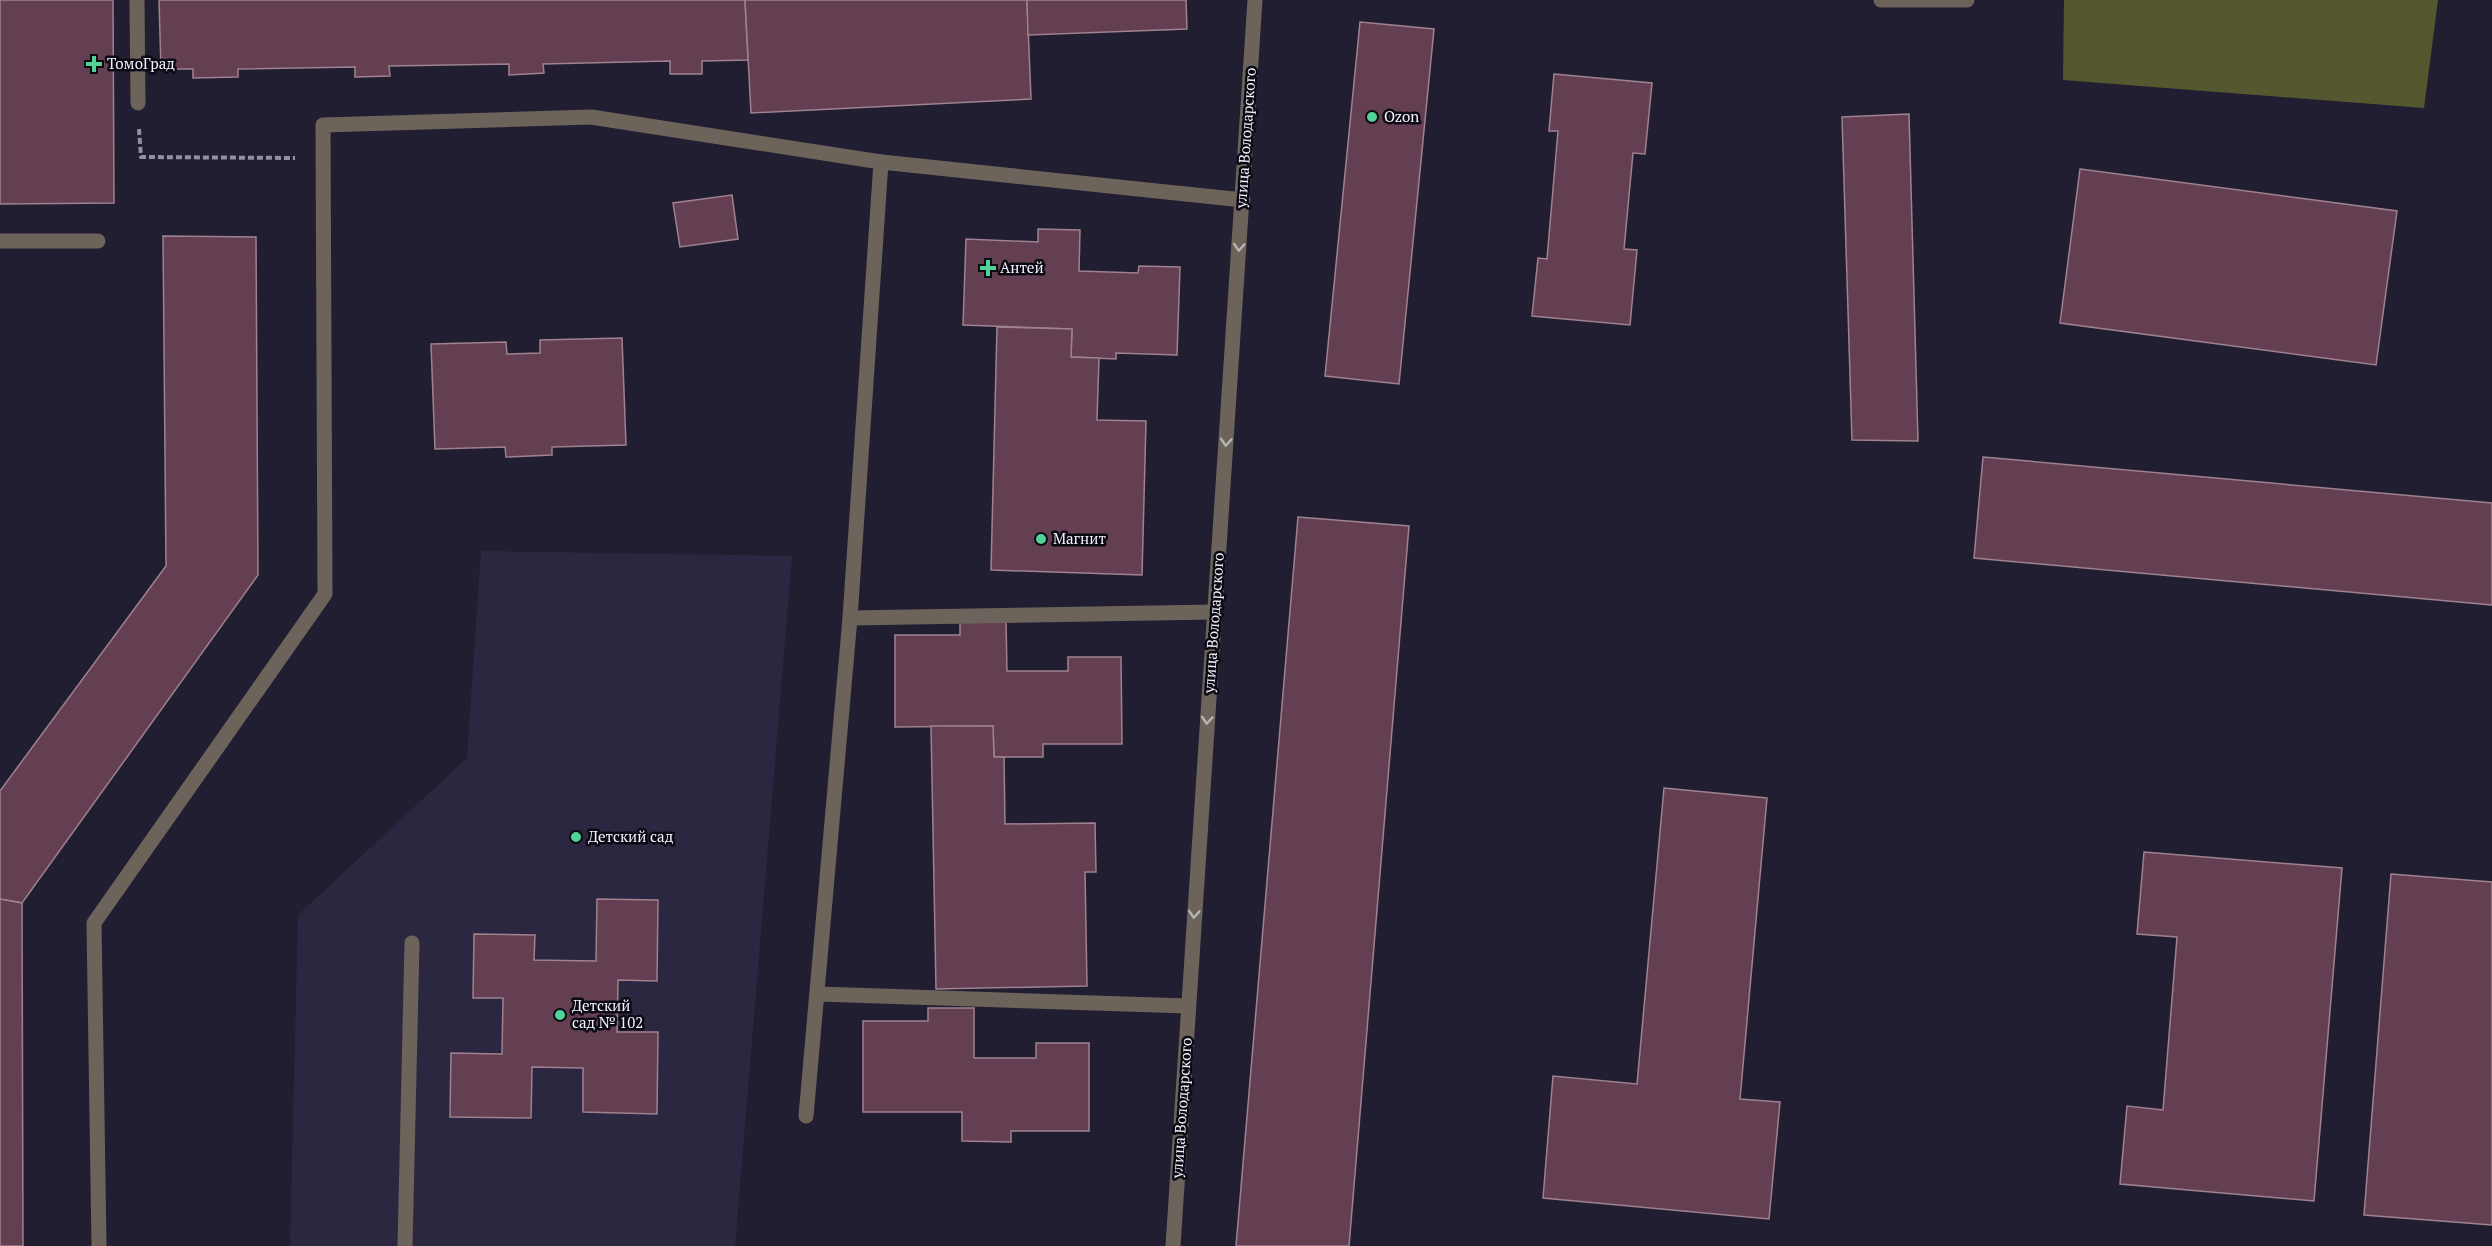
<svg xmlns="http://www.w3.org/2000/svg" width="2492" height="1246" font-family="'PT Serif',serif">
	<rect width="100%" height="100%" fill="#221e32"/>
	<path fill="#2c2741" d="M481 551 792 556 735 1246H290L298 915 467 758Z"/>
	<path fill="#55572f" d="M2064 0H2438L2424 108 2063 80Z"/>
	<g fill="#643e51" stroke="#9e828f" stroke-width="1.5">
		<path d="M0 0H113L114 203 0 204Z"/>
		<path d="M159 0H745L748 60 702 61V74H670V61L543 64 544 73 509 75V64L389 66 390 76 355 77V67L238 69V77L193 78V69H161Z"/>
		<path d="M745 0H1027L1031 99 751 113Z"/>
		<path d="M1027 0H1186L1187 29 1028 35Z"/>
		<path d="M1360 22 1434 29 1399 384 1325 376Z"/>
		<path d="M1554 74 1652 83 1645 154 1633 153 1624 249 1637 250 1630 325 1532 316 1538 258 1547 259 1558 131H1549Z"/>
		<path d="M1909 114 1918 441 1852 440 1842 117Z"/>
		<path d="M2080 169 2397 211 2376 365 2060 323Z"/>
		<path d="M732 195 738 239 680 247 673 203Z"/>
		<path d="M1038 229 1080 230 1079 271 1138 273 1139 266 1180 267 1177 355 1116 353V359L1071 357 1072 329 963 325 966 239 1038 242Z"/>
		<path d="M163 236 256 237 258 575 22 903 0 899V791L166 566Z"/>
		<path d="M997 327 1072 329 1071 357 1099 358 1097 420 1146 421 1142 575 991 570Z"/>
		<path d="M622 338 626 445 552 447V455L506 457 505 447 435 449 431 344 506 342 507 354 540 353V340Z"/>
		<path d="M1983 457 2492 503V605L1974 558Z"/>
		<path d="M1298 517 1409 526 1349 1246H1236Z"/>
		<path d="M960 621H1006L1007 671H1068V657H1121L1122 744H1043V757H994L993 726 895 727V635H960Z"/>
		<path d="M931 726H993L994 757H1004L1005 824 1095 823 1096 872H1085L1087 986 936 989Z"/>
		<path d="M1664 788 1767 798 1740 1099 1780 1102 1769 1219 1543 1198 1553 1076 1637 1084Z"/>
		<path d="M2144 852 2342 868 2314 1201 2120 1184 2127 1106 2163 1110 2177 937 2137 934Z"/>
		<path d="M2391 874 2492 882V1225L2364 1215Z"/>
		<path d="M0 899 22 903 23 1246H0Z"/>
		<path d="M597 899 658 900 657 981 618 980 617 1032H658L657 1114 583 1112V1068L532 1067 531 1118 450 1117 451 1053 502 1054 503 998H473L474 934 535 935 534 960 596 961Z"/>
		<path d="M928 1008H974V1058H1036V1043H1089V1131H1011V1142L962 1141V1112H863V1021H928Z"/>
	</g>
	<g fill="none" stroke-linecap="round" stroke-linejoin="round">
		<path stroke="#9390a0" stroke-width="4" stroke-dasharray="6 3" stroke-linecap="butt" d="M139 129 141 157 295 158"/>
		<g stroke="#6c645b" stroke-width="15">
			<path d="M137 0 138 103"/>
			<path d="M1881 0H1967"/>
			<path d="M0 241H98"/>
			<path d="M850 618 1214 612"/>
			<path d="M818 994 1188 1006"/>
			<path d="M806 1116 850 618 881 162"/>
			<path d="M99 1246 94 923 325 594 323 125 591 117 881 162 1243 200"/>
			<path d="M405 1246 412 943"/>
		</g>
		<path stroke="#6c645b" stroke-width="15" d="M1173 1246 1255 0"/>
	</g>
	<defs><path id="oneway-chevron" d="M-2-3.5L2.5 0L-2 3.5" fill="none" stroke-width="1.6" stroke-linecap="round" stroke-linejoin="round" transform="scale(1.5)"/></defs>
	<g stroke="#b7b3b5">
		<use href="#oneway-chevron" transform="translate(1239 247) rotate(94)"/>
		<use href="#oneway-chevron" transform="translate(1226 442) rotate(94)"/>
		<use href="#oneway-chevron" transform="translate(1207 720) rotate(94)"/>
		<use href="#oneway-chevron" transform="translate(1194 914) rotate(94)"/>
	</g>
	<g fill="#51d397" stroke="#0b0a12" stroke-width="2">
		<path d="M91 55h6v6h6v6h-6v6h-6v-6h-6v-6h6z"/>
		<circle cx="1372" cy="117" r="6"/>
		<path d="M985 259h6v6h6v6h-6v6h-6v-6h-6v-6h6z"/>
		<circle cx="1041" cy="539" r="6"/>
		<circle cx="576" cy="837" r="6"/>
		<circle cx="560" cy="1015" r="6"/>
	</g>
	<g text-anchor="middle" stroke-width="5" stroke-linejoin="round" paint-order="stroke">
		<g font-size="15" fill="#f5f3ff" stroke="#0b0a12" text-anchor="start">
			<text x="107" y="69">ТомоГрад</text>
			<text x="1384" y="122">Ozon</text>
			<text x="1000" y="273">Антей</text>
			<text x="1053" y="544">Магнит</text>
			<text x="588" y="842">Детский сад</text>
			<text x="572" y="1011">Детский<tspan x="572" dy="17">сад № 102</tspan></text>
		</g>
		<g font-size="15" fill="#f5f3ff" stroke="#0b0a12">
			<text transform="translate(1246 138) rotate(-86)" y="5">улица Володарского</text>
			<text transform="translate(1214 623) rotate(-86)" y="5">улица Володарского</text>
			<text transform="translate(1182 1108) rotate(-86)" y="5">улица Володарского</text>
		</g>
	</g>
</svg>
